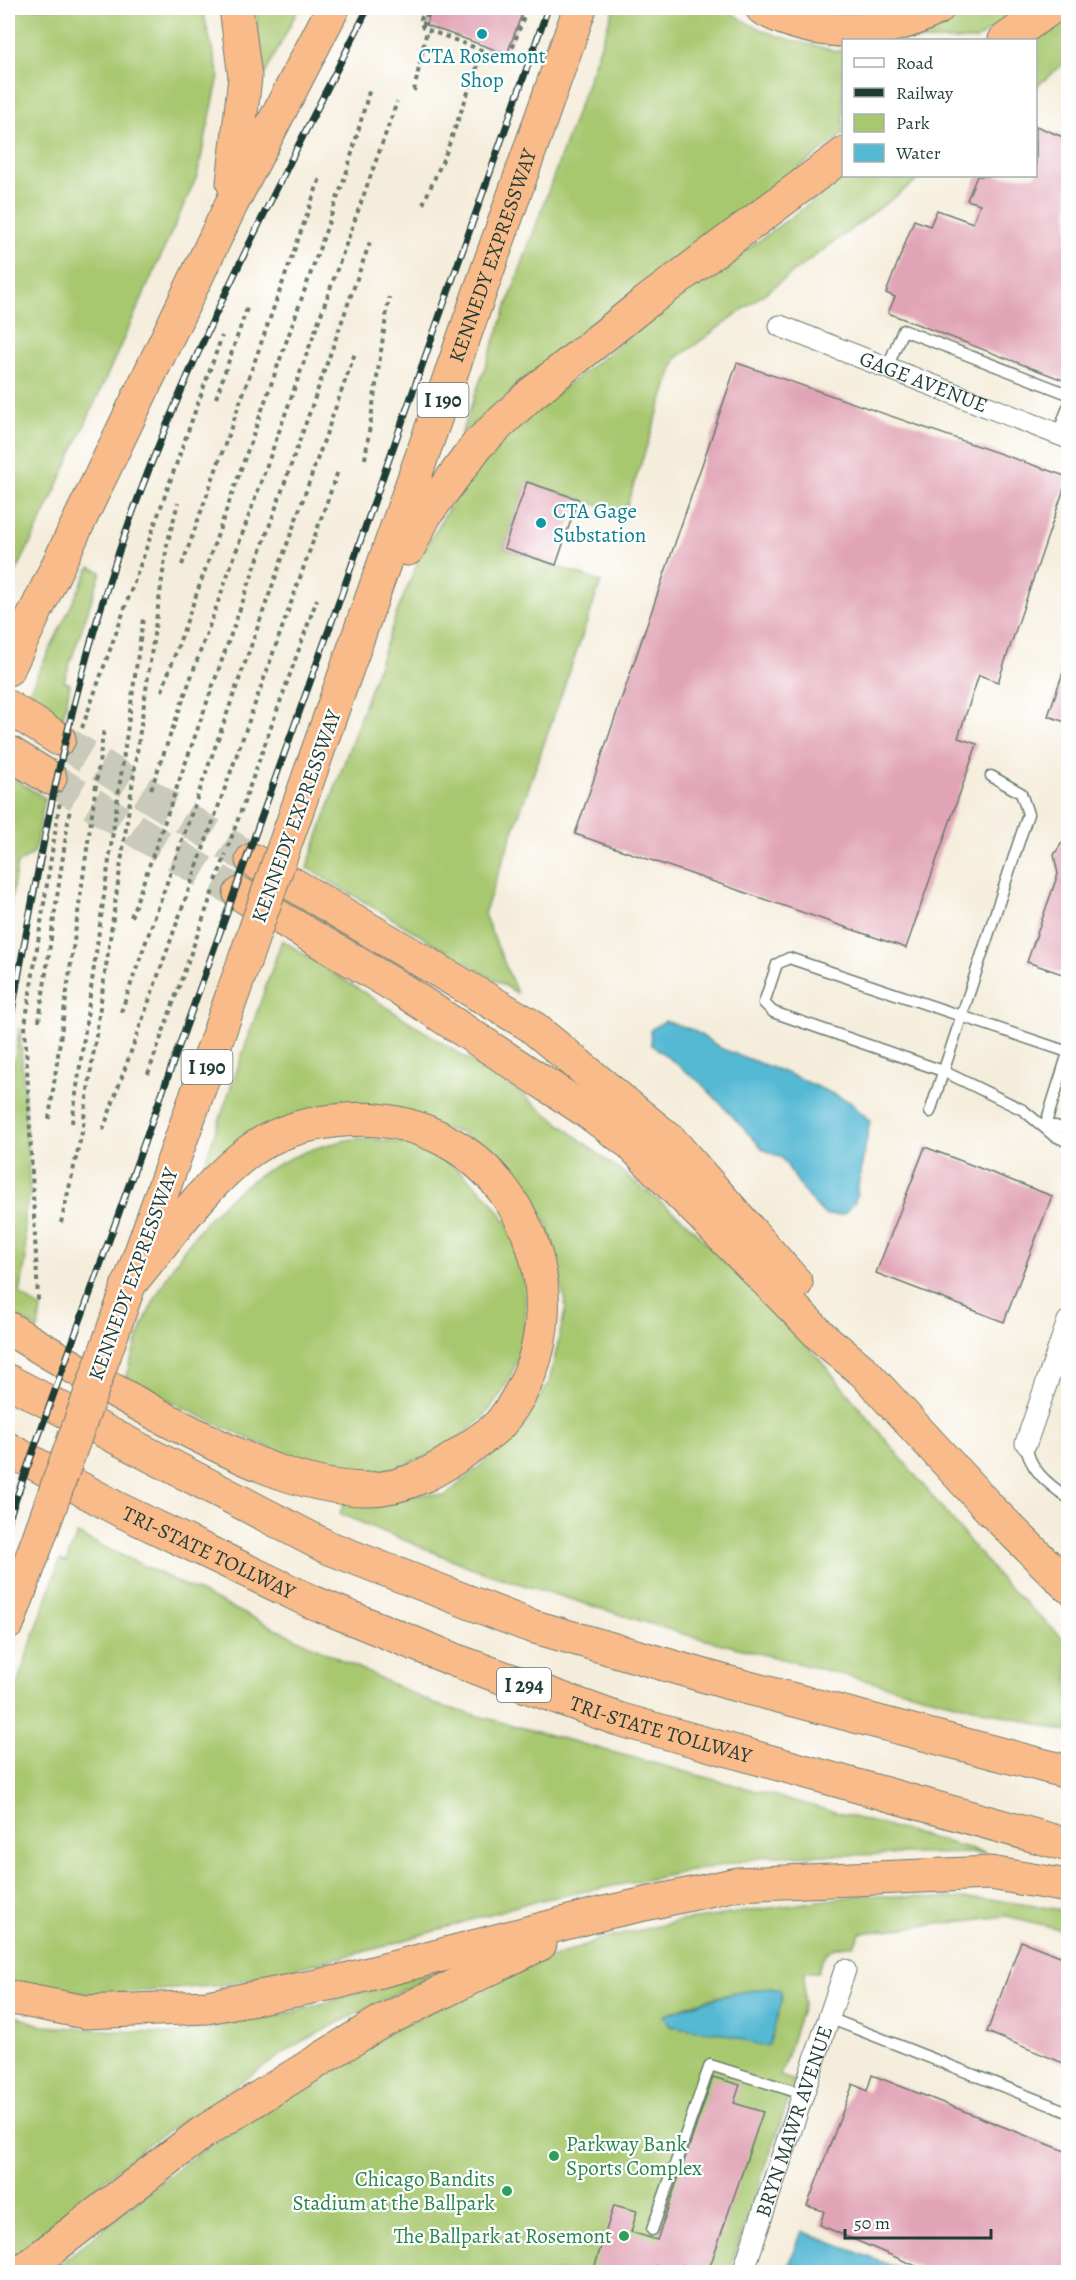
<svg xmlns="http://www.w3.org/2000/svg" width="1076" height="2280" font-family="Alegreya,serif">
	<rect width="100%" height="100%" fill="#fff"/>
	<filter id="ink" filterUnits="userSpaceOnUse"><feTurbulence type="fractalNoise" baseFrequency=".0167" numOctaves="2"/><feDisplacementMap in="SourceGraphic" scale="12" xChannelSelector="R" yChannelSelector="G"/><feConvolveMatrix kernelMatrix="1 2 1 2 8 2 1 2 1" color-interpolation-filters="sRGB"/></filter>
	<filter id="wash" filterUnits="userSpaceOnUse"><feTurbulence type="fractalNoise" baseFrequency=".008" numOctaves="4" result="noise"/><feDisplacementMap in="SourceGraphic" scale="24" xChannelSelector="R" yChannelSelector="G"/><feGaussianBlur stdDeviation="1.35" result="paint"/><feColorMatrix in="noise" values="0 0 0 0 0 0 0 0 0 0 0 0 0 0 0 0 0 1.4 0 .05"/><feComposite in="paint" operator="in"/></filter>
	<g filter="url(#wash)">
		<rect width="100%" height="100%" fill="#f5eddb"/>
		<g fill="#a8c86f" stroke="#648252" stroke-width="1.5" fill-rule="evenodd">
			<path d="M8 8H202L219 76 197 176 46 511 8 589Z"/>
			<path d="M256 8H299L265 74 260 78Z"/>
			<path d="M614 8H726C756 34 798 42 837 51L843 50V135L659 272 461 434Z"/>
			<path d="M966 8H1023L975 40H899L955 16Z"/>
			<path d="M1068 17V60L1036 87V41Z"/>
			<path d="M847 176H923L676 359 624 514 527 482 504 548 601 582 484 914 517 993 307 868 399 607 420 557 453 501 493 450 550 399 632 334Z"/>
			<path d="M90 567 101 572 64 681 70 684 62 724 24 702Z"/>
			<path d="M8 775 45 798 34 853 17 864 8 919Z"/>
			<path d="M282 940 519 1092 685 1221 821 1361 1003 1582 1068 1643V1732L687 1635 485 1573 340 1514 344 1502 428 1494 445 1496 514 1436 549 1383 566 1307 548 1225 504 1159 461 1133 364 1108 200 1176Z"/>
			<path d="M20 1027 30 1194 24 1215 26 1259 20 1294 41 1309 38 1330 8 1312V1094Z"/>
			<path d="M358 1138C379 1140 406 1141 425 1150 458 1166 490 1193 508 1225 512 1233 514 1243 517 1251 543 1330 511 1417 433 1453 413 1462 392 1471 369 1472 307 1476 182 1407 125 1378 133 1355 139 1331 150 1309 192 1219 258 1154 358 1138Z"/>
			<path d="M77 1534 434 1704 987 1853 769 1856 530 1902 375 1949 225 1985 95 1995 8 1982V1710L60 1560 66 1562Z"/>
			<path d="M860 1895 995 1900 1068 1911V1931L1007 1916 860 1933 854 1946C834 1945 822 1951 818 1972H804V2003L780 2076 795 2081 729 2272H50L179 2167 341 2058 483 1984 595 1941 674 1922ZM770 1988 780 1990 782 2001 763 2045 720 2033 670 2026 664 2016C697 1999 733 1992 770 1988Z"/>
			<path d="M448 1967 301 2042 141 2149 8 2262V2013L43 2026 171 2034 279 2016Z"/>
		</g>
		<g fill="#56b9d4" stroke="#3a7b84" stroke-width="1.5">
			<path d="M665 1021 693 1030 722 1049 794 1076 850 1102 870 1121 855 1202 843 1215H825L807 1196 782 1158 763 1149 701 1083 651 1044 650 1030Z"/>
			<path d="M770 1988 780 1990 782 2001 769 2045 763 2046 720 2033 670 2026 664 2016C699 2001 733 1992 770 1988Z"/>
			<path d="M802 2231 907 2272H818L790 2263Z"/>
		</g>
		<g id="blocks">
			<g fill="#e1a4b6">
				<path d="M432 8H524L507 54 426 25Z"/>
				<path d="M1036 126 1068 139V382L888 313 895 297 886 293 914 220 930 226 937 210 973 223 980 204 967 200 977 176H1036Z"/>
				<path d="M737 363 1068 477 998 682 979 675 958 738 977 744 906 948 575 834Z"/>
				<path d="M527 482 578 499 556 565 504 548Z"/>
				<path d="M1068 658V723L1048 716Z"/>
				<path d="M1068 840V976L1027 962 1058 874 1054 855 1061 844Z"/>
				<path d="M925 1147 1052 1196 1004 1322 876 1273Z"/>
				<path d="M1021 1941 1068 1959V2065L987 2032Z"/>
				<path d="M872 2075 1068 2152V2272H930L820 2225 824 2211 807 2206 853 2084 867 2091Z"/>
				<path d="M713 2077 740 2085 734 2103 763 2112 708 2272 681 2265 678 2272 656 2266 654 2272H593L614 2205 637 2211 631 2232 657 2240Z"/>
			</g>
		</g>
	</g>
	<g filter="url(#ink)">
		<use href="#blocks" fill-opacity="0" stroke="#6a7b6e" stroke-width="1.5"/>
		<g fill="none" stroke-linecap="round" stroke-linejoin="round">
			<g stroke="#cacaba" stroke-width="33" stroke-dasharray="33 16" stroke-linecap="butt">
				<path d="M59 739 252 860"/>
				<path d="M50 778 240 894"/>
			</g>
			<defs>
				<g id="lane">
					<path d="M887 368 903 330 1068 394"/>
					<path d="M1058 434 1068 407"/>
					<path d="M1068 1052 789 958 777 964 764 1003 773 1012 943 1071 1023 1110 1053 1135 1068 1142"/>
					<path d="M930 1112 1028 814 1021 793 991 776"/>
					<path d="M1045 1126 1068 1053"/>
					<path d="M1045 1126H1056L1068 1131"/>
					<path d="M1026 1443C1028 1469 1048 1484 1068 1498"/>
					<path d="M829 2018 1068 2112"/>
					<path d="M652 2230 710 2065 803 2094"/>
				</g>
				<g id="street">
					<path id="s1" d="M780 326 1068 438"/>
					<path d="M1026 1443 1068 1321"/>
					<path id="s2" d="M743 2272 845 1970"/>
				</g>
				<g id="highway">
					<path d="M762 8C815 38 884 37 938 8"/>
					<path d="M1005 40 1051 8"/>
					<path d="M233 183 245 77 236 8"/>
					<path d="M408 549 425 515 478 444 530 395 641 306 844 154"/>
					<path d="M8 669 231 205 333 8"/>
					<path d="M8 707 59 739"/>
					<path d="M8 752 50 778"/>
					<path id="s3" d="M284 847 580 8"/>
					<path d="M252 860 530 1025 671 1141 796 1283"/>
					<path d="M240 894 402 990 585 1110 630 1143 823 1338 864 1372 991 1510 1068 1586"/>
					<path d="M8 1328C64 1362 120 1395 179 1426 237 1456 297 1487 364 1489 407 1490 441 1469 474 1444 483 1437 496 1430 503 1420 603 1289 500 1099 334 1121 306 1124 275 1133 251 1150 202 1186 166 1241 127 1287"/>
					<path d="M105 1353 243 965"/>
					<path d="M8 1381 327 1547 528 1625 726 1682 1068 1772"/>
					<path id="s4" d="M8 1449 118 1509 310 1601 457 1661 618 1719 1068 1845"/>
					<path d="M8 1623 33 1554"/>
					<path d="M8 1997 85 2012 207 2007 338 1982 604 1913 737 1884 990 1873 1068 1886"/>
					<path d="M21 2272 202 2133 379 2023 540 1944"/>
				</g>
			</defs>
			<use href="#lane" stroke="#6a7b6e" stroke-width="13"/>
			<use href="#street" stroke="#6a7b6e" stroke-width="23"/>
			<use href="#highway" stroke="#6a7b6e" stroke-width="35"/>
			<g stroke="#6a7b6e" stroke-width="4" stroke-dasharray="4.5 4.5" stroke-linecap="butt">
				<path d="M426 8 420 21 423 28 508 60 527 8"/>
				<path d="M423 26 429 10"/>
				<path d="M414 91 427 30"/>
				<path d="M423 204 446 153 483 51"/>
				<path d="M216 398 247 308"/>
				<path d="M365 459 389 297"/>
				<path d="M182 565 320 178"/>
				<path d="M162 691 347 171 370 88"/>
				<path d="M82 728 222 336"/>
				<path d="M151 789 397 102"/>
				<path d="M228 847 317 599"/>
				<path d="M216 881 226 854"/>
				<path d="M131 917 371 239"/>
				<path d="M121 1012 355 353"/>
				<path d="M39 1021 70 808"/>
				<path d="M148 1074 214 888"/>
				<path d="M49 1119 104 728"/>
				<path d="M72 1123 143 619"/>
				<path d="M103 1130 338 471"/>
				<path d="M61 1223 82 1132 167 545 178 503"/>
				<path d="M38 1300 25 1025 60 801"/>
			</g>
			<use href="#lane" stroke="#fff" stroke-width="10"/>
			<use href="#street" stroke="#fff" stroke-width="21"/>
			<use href="#highway" stroke="#fabb8b" stroke-width="33"/>
			<defs>
				<g id="rail">
					<path d="M8 1034C38 866 67 698 124 537 188 353 281 181 368 8"/>
					<path d="M8 1521 336 610 548 8"/>
				</g>
			</defs>
			<use href="#rail" stroke="#1f3d34" stroke-width="7"/>
			<use href="#rail" stroke="#fff" stroke-width="4.5" stroke-dasharray="14" stroke-linecap="butt"/>
			<defs>
				<g id="highway-bridge">
					<path d="M243 965 284 847"/>
					<path d="M33 1554 105 1353"/>
				</g>
			</defs>
			<use href="#highway-bridge" stroke="#6a7b6e" stroke-width="35" stroke-linecap="butt"/>
			<use href="#highway-bridge" stroke="#fabb8b" stroke-width="33"/>
		</g>
	</g>
	<g fill="#0f9aa8" stroke="#fff" stroke-width="2">
		<circle cx="482" cy="34" r="6"/>
		<circle cx="541" cy="523" r="6"/>
	</g>
	<g fill="#2e9e5b" stroke="#fff" stroke-width="2">
		<circle cx="554" cy="2156" r="6"/>
		<circle cx="507" cy="2191" r="6"/>
		<circle cx="624" cy="2236" r="6"/>
	</g>
	<g text-anchor="middle" stroke-width="4.5" stroke-linejoin="round" paint-order="stroke">
		<g fill="#fff" stroke="#627771" stroke-width="1.5">
			<rect x="417.5" y="383" width="51" height="34" rx="4.5"/>
			<rect x="181.5" y="1050" width="51" height="34" rx="4.5"/>
			<rect x="497" y="1668" width="54" height="34" rx="4.5"/>
		</g>
		<g font-size="20" font-weight="bold" fill="#1f3d34">
			<text x="443" y="407">I 190</text>
			<text x="207" y="1074">I 190</text>
			<text x="524" y="1692">I 294</text>
		</g>
		<g font-size="21" fill="#0d838f" stroke="#fff">
			<text x="482" y="63">CTA Rosemont<tspan x="482" dy="24">Shop</tspan></text>
			<text x="553" y="518" text-anchor="start">CTA Gage<tspan x="553" dy="24">Substation</tspan></text>
		</g>
		<g font-size="21" fill="#1f3d34" stroke="#fff">
			<text dy="7" stroke="none"><textPath href="#s3" startOffset="627">KENNEDY EXPRESSWAY</textPath></text>
			<text dy="7" stroke="none"><textPath href="#s1" startOffset="154">GAGE AVENUE</textPath></text>
			<text transform="translate(296 816) rotate(-70)" y="7">KENNEDY EXPRESSWAY</text>
			<text transform="translate(133 1274) rotate(-70)" y="7">KENNEDY EXPRESSWAY</text>
			<text dy="7" stroke="none"><textPath href="#s4" startOffset="226">TRI-STATE TOLLWAY</textPath></text>
			<text dy="7" stroke="none"><textPath href="#s4" startOffset="712">TRI-STATE TOLLWAY</textPath></text>
			<text dy="7" stroke="none"><textPath href="#s2" startOffset="159">BRYN MAWR AVENUE</textPath></text>
		</g>
		<g font-size="21" fill="#27864d" stroke="#fff" text-anchor="end">
			<text x="566" y="2151" text-anchor="start">Parkway Bank<tspan x="566" dy="24">Sports Complex</tspan></text>
			<text x="495" y="2186">Chicago Bandits<tspan x="495" dy="24">Stadium at the Ballpark</tspan></text>
			<text x="612" y="2243">The Ballpark at Rosemont</text>
		</g>
	</g>
	<rect width="1076" height="2280" fill="none" stroke="#fff" stroke-width="30"/>
	<rect x="842" y="39" width="195" height="138" fill="#ffffff" stroke="#a5b1ae" stroke-width="1.5"/>
	<rect x="854" y="58" width="30" height="9" fill="#ffffff" stroke="#a5b1ae" stroke-width="1.5"/>
	<text x="896" y="69" font-size="18" fill="#1f3d34">Road</text>
	<rect x="854" y="88" width="30" height="9" fill="#1f3d34" stroke="#a5b1ae" stroke-width="1.5"/>
	<text x="896" y="99" font-size="18" fill="#1f3d34">Railway</text>
	<rect x="854" y="114" width="30" height="18" fill="#a8c86f" stroke="#a5b1ae" stroke-width="1.5"/>
	<text x="896" y="129" font-size="18" fill="#1f3d34">Park</text>
	<rect x="854" y="144" width="30" height="18" fill="#56b9d4" stroke="#a5b1ae" stroke-width="1.5"/>
	<text x="896" y="159" font-size="18" fill="#1f3d34">Water</text>
	<path d="M845 2229v9h146v-9" fill="none" stroke="#1f3d34" stroke-width="3"/>
	<text x="854" y="2229" font-size="18" fill="#1f3d34" stroke="#ffffff" stroke-width="4.5" paint-order="stroke">50 m</text>
</svg>
